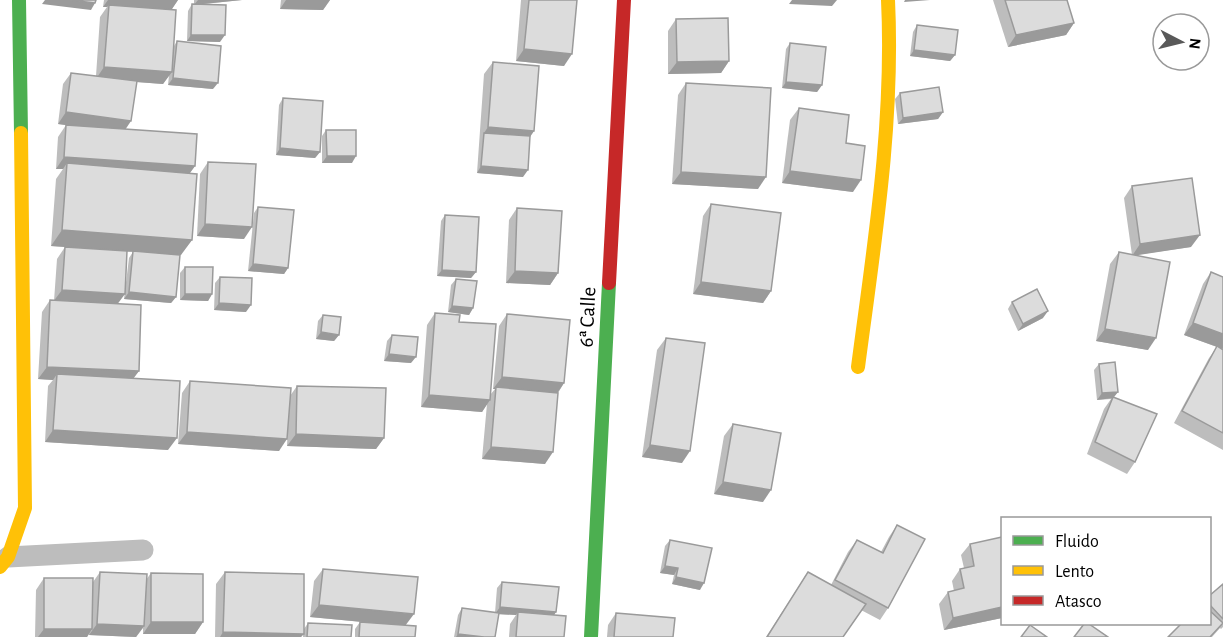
<svg xmlns="http://www.w3.org/2000/svg" width="1223" height="637" font-family="'Alegreya Sans',sans-serif">
	<rect width="100%" height="100%" fill="#fff"/>
	<g fill="none" stroke-linecap="round" stroke-linejoin="round">
		<path stroke="#bdbdbd" stroke-width="21" d="M8 557 143 550"/>
		<g stroke="#4caf50" stroke-width="14">
			<path d="M19 0 21 133"/>
			<path d="M591 637 609 283"/>
		</g>
		<g stroke="#ffc107" stroke-width="14">
			<path d="M858 367C874 245 894 124 888 0"/>
			<path d="M0 567 8 557 25 508 21 133"/>
		</g>
		<path stroke="#c62828" stroke-width="14" d="M609 283 624 0"/>
	</g>
	<g fill="#bdbdbd">
		<path d="M104 0H178L171 10 174 46 177 41 213 89 168 85 169 75 163 84 137 82 125 129 195 166 190 173 192 240 180 255 176 297 171 303 124 299 129 258 133 252H127L117 304 139 371 133 378 168 450 45 442 48 386 53 380 38 379 42 312 50 300 54 301 57 259 65 247 51 246 56 179 63 169H56L58 137 66 125 58 124 63 84 71 73 96 76 100 17 107 7H103Z"/>
		<path d="M194 0H242L202 4 220 42 187 41 188 11 192 4H194Z"/>
		<path d="M281 0H330L323 10 280 9Z"/>
		<path d="M521 0H577L564 66 516 61Z"/>
		<path d="M993 0H1067L1074 23 1066 35 1008 47Z"/>
		<path d="M676 19 729 61 721 73 668 74V31Z"/>
		<path d="M917 25 955 55 950 61 910 56 913 32Z"/>
		<path d="M790 43 822 85 817 92 782 88 786 49Z"/>
		<path d="M493 62 534 131 530 136 523 177 477 173 484 74Z"/>
		<path d="M686 83 758 189 672 184 678 95Z"/>
		<path d="M900 93 943 112 938 119 898 124 895 99Z"/>
		<path d="M283 98 320 152 315 158 276 155 279 105Z"/>
		<path d="M799 108 846 143 853 192 782 183 790 120Z"/>
		<path d="M326 130 352 163H322V136Z"/>
		<path d="M208 162 244 239 197 236 200 174Z"/>
		<path d="M1132 186 1191 247 1135 255 1148 350 1096 341 1110 264 1119 252 1132 255 1124 198Z"/>
		<path d="M711 204 771 291 763 303 693 294 703 216Z"/>
		<path d="M258 207 288 268 284 274 248 271 254 213Z"/>
		<path d="M517 208 558 273 550 285 506 283 509 220Z"/>
		<path d="M445 215 476 272 471 278 437 276 441 221Z"/>
		<path d="M185 267 212 294 208 301 180 300V273Z"/>
		<path d="M1211 272 1223 350V450L1174 423 1209 358 1217 347 1184 335 1203 284Z"/>
		<path d="M220 277 246 312 214 310 215 283Z"/>
		<path d="M456 279 473 308 469 315 448 312 451 285Z"/>
		<path d="M1012 302 1043 318 1018 331 1008 309Z"/>
		<path d="M435 313 459 322 490 395 495 389H493L499 326 507 314 564 383 558 393 545 464 482 459 487 404 482 412 421 407 427 325Z"/>
		<path d="M323 315 339 335 334 341 316 339 318 321Z"/>
		<path d="M392 335 411 363 384 361 387 341Z"/>
		<path d="M666 338 682 463 642 457 657 350Z"/>
		<path d="M1099 364 1118 392 1114 397 1135 462 1127 474 1087 454 1104 409 1111 399 1097 400 1094 370Z"/>
		<path d="M190 381 290 396 297 386 384 438 376 449 287 446 288 424 279 451 178 444 182 393Z"/>
		<path d="M733 424 763 502 714 494 724 436Z"/>
		<path d="M897 525 888 608 880 620 861 610 843 637H766L808 572 831 585 848 552 857 540 881 552 889 537Z"/>
		<path d="M670 540 700 590 672 584 674 575 660 573 665 546Z"/>
		<path d="M970 544 1002 618 944 630 939 604 948 592 954 591 952 581 960 569 964 568 961 555Z"/>
		<path d="M323 569 406 626 415 637H355V629L360 622 394 625 310 617 314 581Z"/>
		<path d="M100 572 146 580 151 573 203 622 195 634H143V628L136 637 89 635V634L87 637H35L36 590 44 578 93 582Z"/>
		<path d="M225 572 304 629 308 623 351 637H303V634L301 637H215L216 584Z"/>
		<path d="M502 582 556 612 554 615 564 637H509L510 624 516 615 499 614 495 637H454L458 615 462 608 495 613 497 588Z"/>
		<path d="M1223 584V627L1221 629 1220 628 1212 637H1168L1209 624V596Z"/>
		<path d="M616 613 673 637H607L608 625Z"/>
	</g>
	<g fill="#9a9a9a">
		<path d="M45 0H70L95 3 91 10 42 4Z"/>
		<path d="M108 0H178L170 12 109 5 107 7H103Z"/>
		<path d="M198 0H242L194 5Z"/>
		<path d="M286 0H330L323 10 280 9Z"/>
		<path d="M792 0H837L832 6 789 4Z"/>
		<path d="M905 0H930L904 2Z"/>
		<path d="M1074 23 1066 35 1008 47 1016 35Z"/>
		<path d="M191 35H225L220 42 187 41Z"/>
		<path d="M524 49 572 54 564 66 516 61Z"/>
		<path d="M914 50 955 55 950 61 910 56Z"/>
		<path d="M729 61 721 73 668 74 677 62Z"/>
		<path d="M104 67 172 72 163 84 96 79Z"/>
		<path d="M173 78 218 83 213 89 168 85Z"/>
		<path d="M786 82 822 85 817 92 782 88Z"/>
		<path d="M66 112 131 121 123 133 58 124Z"/>
		<path d="M943 112 938 119 898 124 903 118Z"/>
		<path d="M488 127 534 131 526 143 484 133Z"/>
		<path d="M280 148 320 152 315 158 276 155Z"/>
		<path d="M327 156H356L352 163H322Z"/>
		<path d="M64 157 195 166 186 178 67 163 63 169H56Z"/>
		<path d="M481 166 528 170 523 177 477 173Z"/>
		<path d="M790 171 861 180 853 192 782 183Z"/>
		<path d="M681 172 766 177 758 189 672 184Z"/>
		<path d="M205 224 252 227 244 239 197 236Z"/>
		<path d="M62 230 192 240 181 255 51 246Z"/>
		<path d="M1200 235 1191 247 1132 256 1140 244Z"/>
		<path d="M253 264 288 268 284 274 248 271Z"/>
		<path d="M442 270 476 272 471 278 437 276Z"/>
		<path d="M515 271 558 273 550 285 506 283Z"/>
		<path d="M701 282 771 291 763 303 693 294Z"/>
		<path d="M62 290 125 294 116 306 53 302Z"/>
		<path d="M129 292 176 297 171 303 124 299Z"/>
		<path d="M185 294H212L208 301 180 300Z"/>
		<path d="M219 303 251 305 246 312 214 310Z"/>
		<path d="M452 306 473 308 469 315 448 312Z"/>
		<path d="M1048 311 1043 318 1018 331 1023 324Z"/>
		<path d="M1193 323 1223 334V349L1184 335Z"/>
		<path d="M1105 329 1156 338 1148 350 1096 341Z"/>
		<path d="M321 332 339 335 334 341 316 339Z"/>
		<path d="M389 354 416 357 411 363 384 361Z"/>
		<path d="M47 367 139 371 130 383 57 374 53 380 38 379Z"/>
		<path d="M502 377 564 383 556 395 496 387 495 389H493Z"/>
		<path d="M1118 392 1113 398 1097 400 1102 393Z"/>
		<path d="M429 395 490 400 482 412 421 407Z"/>
		<path d="M53 430 177 438 168 450 45 442Z"/>
		<path d="M187 432 287 439 279 451 178 444Z"/>
		<path d="M296 434 384 438 376 449 287 446Z"/>
		<path d="M650 445 690 451 682 463 642 457Z"/>
		<path d="M491 447 553 452 545 464 482 459Z"/>
		<path d="M723 482 771 490 763 502 714 494Z"/>
		<path d="M665 566 678 568 674 575 660 573Z"/>
		<path d="M676 577 704 583 700 590 672 584Z"/>
		<path d="M319 605 414 614 405 626 310 617Z"/>
		<path d="M500 607 556 612 552 618 518 612 516 615 495 614Z"/>
		<path d="M1002 607V618L944 630 953 618Z"/>
		<path d="M151 622H203L195 634H143Z"/>
		<path d="M97 624 144 626 136 637 89 635Z"/>
		<path d="M44 629H92L87 637H38Z"/>
		<path d="M223 632 304 634 301 637H220Z"/>
		<path d="M458 634 484 637H456Z"/>
	</g>
	<g fill="#dcdcdc" stroke="#9a9a9a" stroke-width="1.5">
		<path d="M70 0H96L95 3Z"/>
		<path d="M529 0H577L572 54 524 49Z"/>
		<path d="M1005 0H1067L1074 23 1016 35Z"/>
		<path d="M192 4 226 5 225 35H191Z"/>
		<path d="M109 5 176 10 172 72 104 67Z"/>
		<path d="M728 18 729 61 677 62 676 19Z"/>
		<path d="M917 25 958 30 955 55 914 50Z"/>
		<path d="M177 41 221 46 218 83 173 78Z"/>
		<path d="M790 43 826 47 822 85 786 82Z"/>
		<path d="M493 62 539 66 534 131 488 127Z"/>
		<path d="M71 73 137 81 131 121 66 112Z"/>
		<path d="M686 83 771 88 766 177 681 172Z"/>
		<path d="M939 87 943 112 903 118 900 93Z"/>
		<path d="M283 98 323 101 320 152 280 148Z"/>
		<path d="M799 108 849 115 846 143 865 146 861 180 790 171Z"/>
		<path d="M66 125 197 134 195 166 64 157Z"/>
		<path d="M326 130H356V156H327Z"/>
		<path d="M484 133 530 136 528 170 481 166Z"/>
		<path d="M208 162 256 164 252 227 205 224Z"/>
		<path d="M67 163 197 174 192 240 62 230Z"/>
		<path d="M1192 178 1200 235 1140 244 1132 186Z"/>
		<path d="M711 204 781 213 771 291 701 282Z"/>
		<path d="M258 207 294 210 288 268 253 264Z"/>
		<path d="M517 208 562 211 558 273 515 271Z"/>
		<path d="M445 215 479 217 476 272 442 270Z"/>
		<path d="M65 247 127 251 125 294 62 290Z"/>
		<path d="M133 251 180 255 176 297 129 292Z"/>
		<path d="M1119 252 1170 262 1156 338 1105 329Z"/>
		<path d="M185 267H213L212 294H185Z"/>
		<path d="M1211 272 1223 277V334L1193 323Z"/>
		<path d="M220 277 252 278 251 305 219 303Z"/>
		<path d="M456 279 477 281 473 308 452 306Z"/>
		<path d="M1037 289 1048 311 1023 324 1012 302Z"/>
		<path d="M50 300 141 305 139 371 47 367Z"/>
		<path d="M435 313 460 315 459 322 496 324 490 400 429 395Z"/>
		<path d="M507 314 570 320 564 383 502 377Z"/>
		<path d="M323 315 341 317 339 335 321 332Z"/>
		<path d="M392 335 418 337 416 357 389 354Z"/>
		<path d="M666 338 705 343 690 451 650 445Z"/>
		<path d="M1217 346 1223 350V433L1182 411Z"/>
		<path d="M1115 362 1118 392 1102 393 1099 364Z"/>
		<path d="M57 374 180 381 177 438 53 430Z"/>
		<path d="M190 381 291 388 287 439 187 432Z"/>
		<path d="M297 386 386 388 384 438 296 434Z"/>
		<path d="M496 387 558 393 553 452 491 447Z"/>
		<path d="M1113 397 1157 414 1135 462 1095 442Z"/>
		<path d="M733 424 781 433 771 490 723 482Z"/>
		<path d="M897 525 925 539 888 608 835 580 857 540 883 553Z"/>
		<path d="M1002 537V607L953 618 948 592 964 588 960 569 974 566 970 544Z"/>
		<path d="M670 540 712 548 704 583 676 577 678 568 665 566Z"/>
		<path d="M323 569 418 577 414 614 319 605Z"/>
		<path d="M100 572 147 574 144 626 97 624Z"/>
		<path d="M225 572 304 574V634L223 632Z"/>
		<path d="M808 572 866 604 843 637H767Z"/>
		<path d="M151 573 203 574V622H151Z"/>
		<path d="M44 578H93L92 629H44Z"/>
		<path d="M502 582 559 587 556 612 500 607Z"/>
		<path d="M1223 584V619L1209 604V596Z"/>
		<path d="M462 608 499 613 495 637H484L458 634Z"/>
		<path d="M1209 610 1223 623 1210 637H1168L1181 624H1209Z"/>
		<path d="M518 612 566 616 564 637H516Z"/>
		<path d="M616 613 675 618 673 637H614Z"/>
		<path d="M360 622 416 626 415 637H359Z"/>
		<path d="M308 623 352 625 351 637H307Z"/>
		<path d="M1084 624H1089L1108 637H1074Z"/>
		<path d="M1030 625 1047 637H1021Z"/>
	</g>
	<g text-anchor="middle" stroke-width="4.5" stroke-linejoin="round" paint-order="stroke">
		<g font-size="21" fill="#000" stroke="#fff">
			<text transform="translate(587 317) rotate(-87)" y="7">6ª Calle</text>
		</g>
	</g>
	<rect x="1001" y="517" width="210" height="108" fill="#ffffff" stroke="#999999" stroke-width="1.5"/>
	<rect x="1013" y="536" width="30" height="9" fill="#4caf50" stroke="#999999" stroke-width="1.5"/>
	<text x="1055" y="547" font-size="18" fill="#000000">Fluido</text>
	<rect x="1013" y="566" width="30" height="9" fill="#ffc107" stroke="#999999" stroke-width="1.5"/>
	<text x="1055" y="577" font-size="18" fill="#000000">Lento</text>
	<rect x="1013" y="596" width="30" height="9" fill="#c62828" stroke="#999999" stroke-width="1.5"/>
	<text x="1055" y="607" font-size="18" fill="#000000">Atasco</text>
	<g transform="translate(1181 42) rotate(97)"><circle r="28" fill="#ffffff" stroke="#999999" stroke-width="1.5"/>
	<path d="M0-4.5L10 22L0 15L-10 22Z" fill="#595959"/>
	<text y="-9" font-size="16" font-weight="bold" text-anchor="middle" fill="#000000">N</text>
	</g>
</svg>
